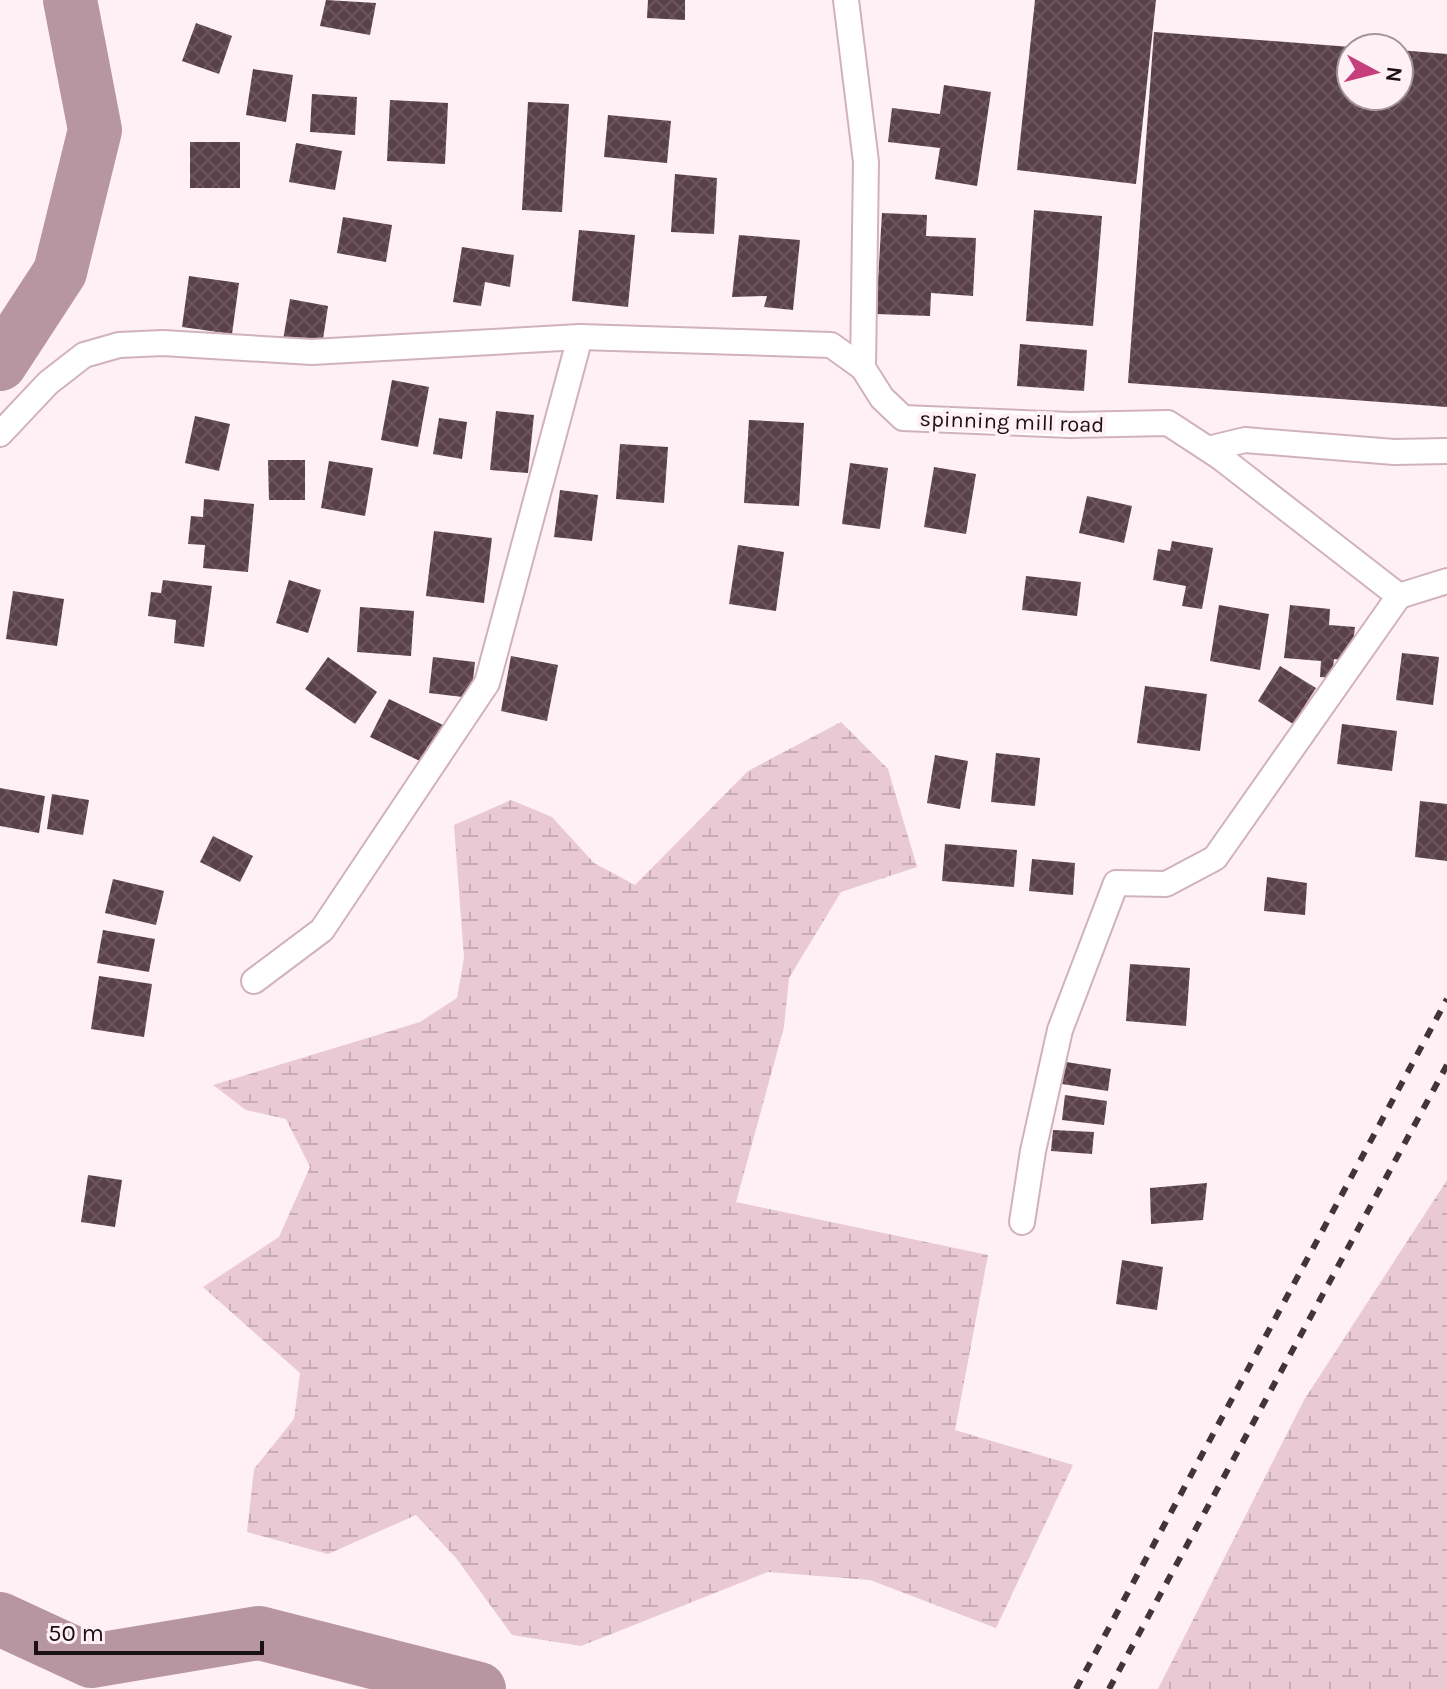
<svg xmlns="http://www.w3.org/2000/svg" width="1447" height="1689" font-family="Karla,sans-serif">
	<defs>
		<pattern id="wetland-marsh" width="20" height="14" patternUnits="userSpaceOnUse" patternTransform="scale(2)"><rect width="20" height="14" fill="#e9c9d3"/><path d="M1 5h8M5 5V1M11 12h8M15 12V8" fill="none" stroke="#c7acb4"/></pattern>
		<pattern id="building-cross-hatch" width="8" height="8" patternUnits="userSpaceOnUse" patternTransform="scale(2)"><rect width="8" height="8" fill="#5a4049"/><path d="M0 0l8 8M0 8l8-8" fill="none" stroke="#6d585f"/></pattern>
	</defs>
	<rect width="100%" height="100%" fill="#fef0f4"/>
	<g fill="url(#wetland-marsh)">
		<path d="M841 722 888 769 917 867 841 892 789 978 784 1027 736 1202 988 1255 955 1430 1073 1465 996 1628 870 1580 768 1572 581 1646 512 1635 456 1558 416 1515 328 1554 247 1532 254 1469 294 1419 300 1373 203 1287 279 1237 310 1167 286 1119 246 1110 213 1085 420 1022 457 998 464 958 454 825 511 800 552 817 594 863 635 885 748 771Z"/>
		<path d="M1447 1180V1689H1158L1304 1400Z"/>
	</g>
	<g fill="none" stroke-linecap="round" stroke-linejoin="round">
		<g stroke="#b896a1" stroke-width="54">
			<path d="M0 364 60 272 95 130 70 0"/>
			<path d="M0 1619 91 1661 259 1633 479 1689"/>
		</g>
	</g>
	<g fill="url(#building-cross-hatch)">
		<path d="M326 0 376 3 370 35 320 26Z"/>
		<path d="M648 0H685V20L647 18Z"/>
		<path d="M1035 0H1156L1136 184 1017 170Z"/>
		<path d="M196 23 232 36 219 74 182 61Z"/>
		<path d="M1154 32 1351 47V96H1399V50L1447 54V407L1128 383Z"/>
		<path d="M253 69 293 75 286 122 246 115Z"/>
		<path d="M944 85 991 92 977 186 935 179 940 148 888 142 892 108 940 114Z"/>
		<path d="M312 94 357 97 355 135 310 132Z"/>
		<path d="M390 100 448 103 445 164 387 161Z"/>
		<path d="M528 102 569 104 562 212 522 210Z"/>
		<path d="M608 115 671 121 667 163 604 157Z"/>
		<rect x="190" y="142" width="50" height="46"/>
		<path d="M296 143 342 151 335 190 289 182Z"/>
		<path d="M675 174 717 178 714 234 671 232Z"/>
		<path d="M1034 210 1102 216 1093 326 1026 321Z"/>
		<path d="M882 213 927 215 926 236 976 238 973 296 931 293 930 316 876 314Z"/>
		<path d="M343 217 392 225 386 262 337 253Z"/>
		<path d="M579 230 635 235 628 307 572 301Z"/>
		<path d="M739 235 800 240 793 310 764 307 767 296 732 297Z"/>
		<path d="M462 247 514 255 510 287 485 282 481 306 453 302Z"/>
		<path d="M189 276 239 283 232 334 182 327Z"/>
		<path d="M290 299 328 306 322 346 283 340Z"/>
		<path d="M1020 344 1087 350 1084 391 1017 386Z"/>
		<path d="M392 380 429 387 418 447 381 440Z"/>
		<path d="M496 411 534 415 528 473 490 470Z"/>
		<path d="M195 416 230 424 219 471 185 463Z"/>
		<path d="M439 418 467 422 462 459 433 454Z"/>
		<path d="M749 420 804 423 799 506 744 503Z"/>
		<path d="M620 444 668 447 664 503 616 499Z"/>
		<path d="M268 460H305V500H269Z"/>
		<path d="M329 461 373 468 365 516 321 508Z"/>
		<path d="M850 463 888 468 880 529 842 524Z"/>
		<path d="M934 467 976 474 966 534 924 527Z"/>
		<path d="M560 490 598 495 592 541 554 537Z"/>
		<path d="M1087 496 1132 506 1124 543 1079 533Z"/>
		<path d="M204 499 254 504 248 572 203 568 205 545 188 544 191 516 203 517Z"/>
		<path d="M434 531 492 538 484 603 426 596Z"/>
		<path d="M1172 541 1213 548 1202 609 1182 606 1186 586 1153 580 1158 549 1170 551Z"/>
		<path d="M738 545 784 552 776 611 729 604Z"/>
		<path d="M1026 576 1081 582 1077 616 1022 610Z"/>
		<path d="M163 580 212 586 204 647 174 643 176 620 148 616 151 592 161 593Z"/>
		<path d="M289 580 321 590 308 633 276 623Z"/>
		<path d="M13 591 64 599 57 646 6 639Z"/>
		<path d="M1219 605 1269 614 1260 670 1210 661Z"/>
		<path d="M1290 605 1330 609 1329 625 1355 627 1351 661 1334 659 1332 678 1320 677 1321 661 1284 658Z"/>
		<path d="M360 607 414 611 411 656 357 652Z"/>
		<path d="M1402 653 1439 657 1433 705 1396 700Z"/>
		<path d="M511 656 558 665 547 721 501 711Z"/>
		<path d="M328 657 377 692 355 724 305 689Z"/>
		<path d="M433 657 475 662 471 698 429 693Z"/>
		<path d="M1280 666 1316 688 1293 724 1258 701Z"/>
		<path d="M1145 686 1207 694 1200 751 1137 743Z"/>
		<path d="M389 699 443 725 424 763 370 737Z"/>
		<path d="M1342 724 1397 731 1392 771 1337 764Z"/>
		<path d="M996 753 1040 758 1035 806 991 802Z"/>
		<path d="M935 755 968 761 960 809 927 803Z"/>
		<path d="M0 788 45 796 39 833 0 826Z"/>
		<path d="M52 794 89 800 83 835 47 829Z"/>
		<path d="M1420 801 1447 804V861L1415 857Z"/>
		<path d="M213 836 253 856 240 882 200 862Z"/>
		<path d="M945 844 1017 850 1014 887 942 881Z"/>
		<path d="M1032 859 1075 863 1073 895 1029 891Z"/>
		<path d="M1267 877 1307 883 1305 915 1264 911Z"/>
		<path d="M113 879 164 891 156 925 105 913Z"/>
		<path d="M103 930 155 939 149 972 97 963Z"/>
		<path d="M1130 964 1190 968 1186 1026 1126 1021Z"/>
		<path d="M99 976 152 984 144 1037 91 1029Z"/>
		<path d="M1066 1062 1111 1069 1108 1091 1062 1084Z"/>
		<path d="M1065 1095 1107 1101 1104 1125 1062 1120Z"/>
		<path d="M1053 1130 1094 1132 1092 1154 1051 1151Z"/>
		<path d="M88 1175 122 1180 115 1227 81 1222Z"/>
		<path d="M1207 1183 1203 1220 1151 1224 1150 1188Z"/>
		<path d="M1122 1260 1163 1267 1157 1310 1116 1304Z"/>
	</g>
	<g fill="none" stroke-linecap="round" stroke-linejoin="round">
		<defs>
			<g id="minor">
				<path d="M846 0 866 162 863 368 882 398 903 418 1070 425 1168 423 1220 457 1399 596 1447 581"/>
				<path d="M0 434 48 383 84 355 119 345 163 343 312 352 580 337 831 345 863 368"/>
				<path d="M1220 457 1212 448 1245 440 1394 452 1447 451"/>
				<path d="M254 981 322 930 487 683 580 337"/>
				<path d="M1022 1222 1033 1151 1060 1030 1116 883 1166 884 1215 858 1399 596"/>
			</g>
		</defs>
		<use href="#minor" stroke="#d1b2bc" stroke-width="28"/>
		<use href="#minor" stroke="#fff" stroke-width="24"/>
		<g stroke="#413539" stroke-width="6" stroke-dasharray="10 10" stroke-linecap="butt">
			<path d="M1076 1689 1447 999"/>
			<path d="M1109 1689 1447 1065"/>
		</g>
	</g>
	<g text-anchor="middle" stroke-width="8" stroke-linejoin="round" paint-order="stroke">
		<g font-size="22" fill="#1b1014" stroke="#fef0f4">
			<text transform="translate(1012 421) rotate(2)" y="8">spinning mill road</text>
		</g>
	</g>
	<g transform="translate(1375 72) rotate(97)"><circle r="38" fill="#fef0f4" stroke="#a3969a" stroke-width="2"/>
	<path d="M0-6L14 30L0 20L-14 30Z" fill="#c63f7c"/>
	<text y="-12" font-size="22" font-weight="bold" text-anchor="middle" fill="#1b1014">N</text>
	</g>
	<path d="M36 1641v12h226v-12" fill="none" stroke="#1b1014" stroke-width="4"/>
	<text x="48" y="1641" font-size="24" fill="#1b1014" stroke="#fef0f4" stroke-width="6" paint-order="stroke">50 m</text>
</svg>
